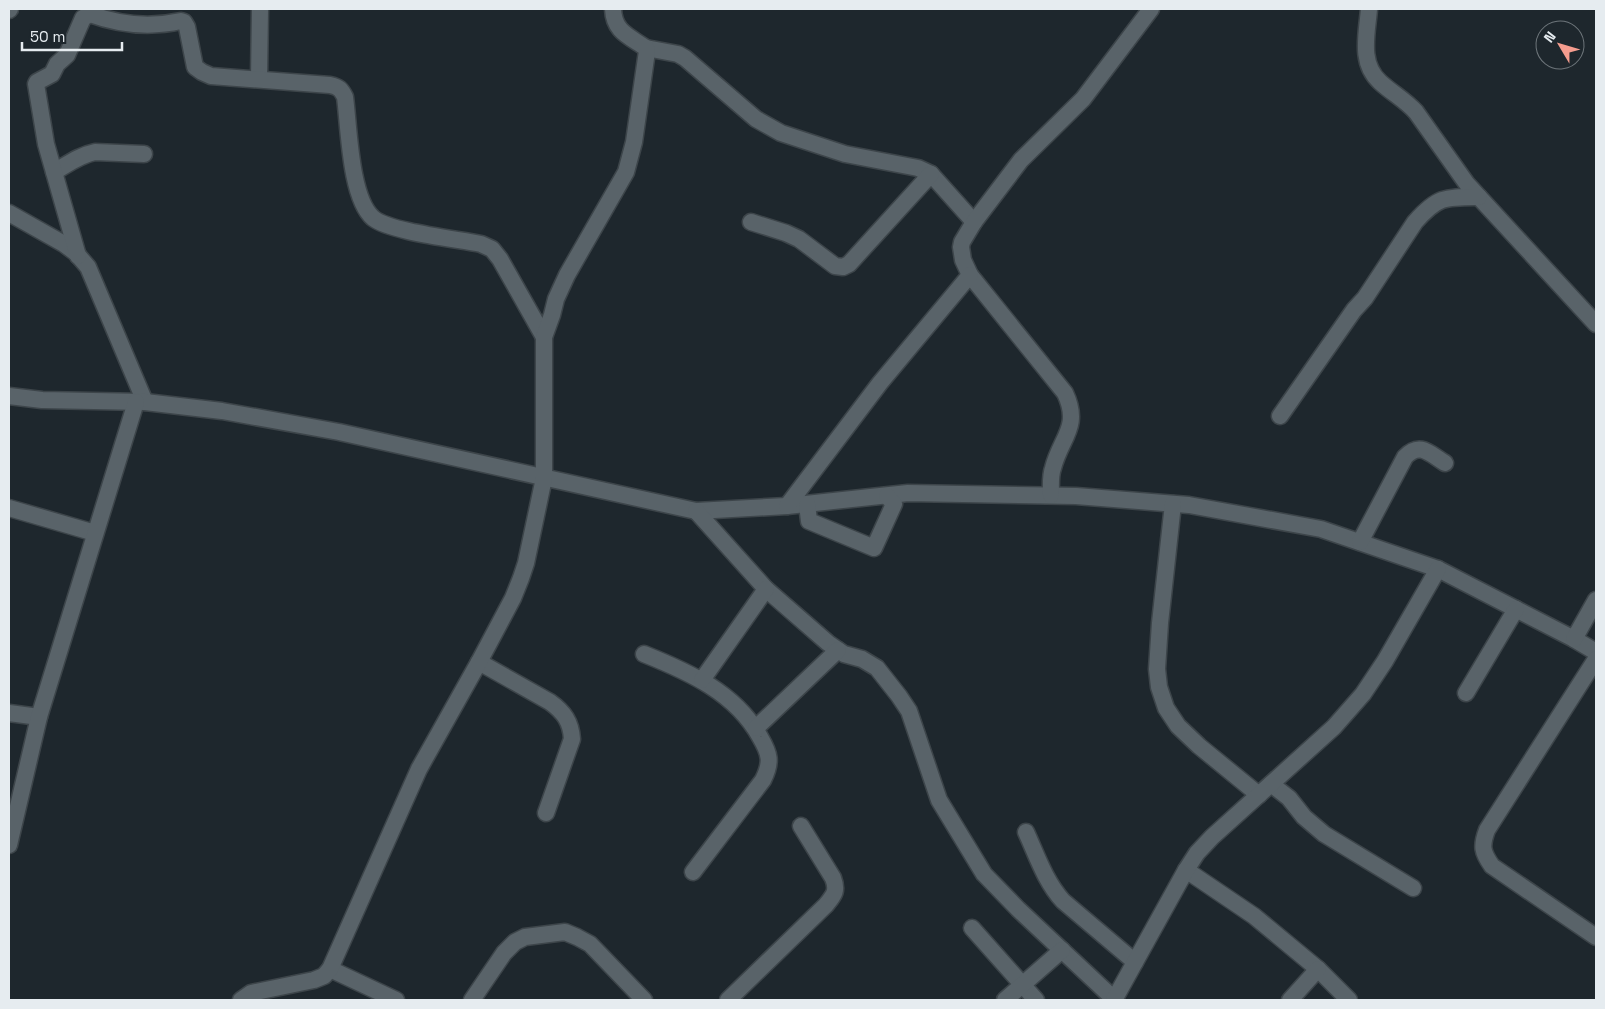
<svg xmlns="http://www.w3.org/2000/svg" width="1605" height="1009" font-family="'Space Grotesk',sans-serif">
	<rect width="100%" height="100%" fill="#1e272d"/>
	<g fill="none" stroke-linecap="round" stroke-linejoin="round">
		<defs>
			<g id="minor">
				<path d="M1369 9C1367 34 1359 63 1380 82 1392 93 1405 100 1416 112L1467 184 1596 324"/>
				<path d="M9 10 10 9"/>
				<path d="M646 48 678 54 685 58 756 119 781 133 845 154 918 168 931 174 974 222"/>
				<path d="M259 79 260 9"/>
				<path d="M54 172C68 164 80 155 95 152L144 154"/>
				<path d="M9 213 64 244 76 253 88 267 145 402"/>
				<path d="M751 222 786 233 799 239 835 266 843 267 849 264 931 174"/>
				<path d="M78 256 46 144 36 84 37 82 52 74 57 64 67 55 83 18 90 14C120 25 149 28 181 21L184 22 187 27 195 67 202 72 211 76 330 85C339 87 341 89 345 97 349 127 350 198 373 218 390 232 457 239 481 244L492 249 500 259 544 337"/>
				<path d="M9 396 42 400 145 402 222 411 339 432 696 511 787 506 908 493 1076 496 1189 505 1321 529 1438 569 1574 639 1596 652"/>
				<path d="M1280 416 1354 310 1365 298 1415 222C1438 196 1445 197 1479 197"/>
				<path d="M1051 495C1051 486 1050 476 1053 468 1061 437 1081 427 1065 393L970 275 963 260 961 247 962 242 974 222 1021 160 1083 99 1151 9"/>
				<path d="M807 504 809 521 874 548 894 504 887 496"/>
				<path d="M1173 504 1160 623 1157 669 1159 687 1166 708 1178 726 1199 746 1259 795"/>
				<path d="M787 506 880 383 970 275"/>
				<path d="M9 508 95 533"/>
				<path d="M696 511 766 589 828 643 844 654 862 659 877 668 899 696 909 711 939 800 984 874 1018 909 1114 999"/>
				<path d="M1360 542 1405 457C1420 441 1430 454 1445 463"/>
				<path d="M1574 639 1596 600"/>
				<path d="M644 654C689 672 736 693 760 737 770 754 772 762 763 780L693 872"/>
				<path d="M1596 659 1487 830C1481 846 1482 852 1492 866L1596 937"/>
				<path d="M479 662 550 702C564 712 571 722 572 739L546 813"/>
				<path d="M702 680 766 589"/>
				<path d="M1466 693 1516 609"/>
				<path d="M9 713 39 717"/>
				<path d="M756 728 838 650"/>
				<path d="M1271 784 1289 798 1304 817 1324 834 1413 888"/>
				<path d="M1026 832C1037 856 1045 881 1063 901L1135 962"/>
				<path d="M9 845 39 717 136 402"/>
				<path d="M1186 870 1254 916 1318 969 1349 1000"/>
				<path d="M972 928 1036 1000"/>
				<path d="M330 969 396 1000"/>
				<path d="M241 1000 251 993 314 980 324 976 330 969 419 769 479 662 513 598 521 578 526 563 544 478V337L552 315 556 299 567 275 626 172 634 142 647 51 646 48C629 36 614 32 613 9"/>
				<path d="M472 1000 504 953 515 942 525 937 565 932 577 937 590 944 644 1000"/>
				<path d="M728 1000 826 905C834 895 838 891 833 878L801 826"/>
				<path d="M1005 1000 1062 950"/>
				<path d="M1114 1000 1186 870 1197 853 1212 837 1334 727 1363 694 1385 661 1438 569"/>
				<path d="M1290 1000 1318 969"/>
			</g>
		</defs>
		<use href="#minor" stroke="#3d454a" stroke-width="19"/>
		<use href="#minor" stroke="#596369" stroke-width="16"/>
	</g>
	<rect width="1605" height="1009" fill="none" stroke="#e6ecf0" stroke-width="20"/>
	<g transform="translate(1560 45) rotate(308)"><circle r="24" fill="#1e272d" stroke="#6e767b"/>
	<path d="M0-4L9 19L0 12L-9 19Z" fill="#f59d8f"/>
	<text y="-8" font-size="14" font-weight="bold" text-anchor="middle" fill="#e6ecf0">N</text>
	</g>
	<path d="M22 42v8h100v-8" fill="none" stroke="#e6ecf0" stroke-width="2.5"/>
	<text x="30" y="42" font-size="15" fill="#e6ecf0" stroke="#1e272d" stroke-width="4" paint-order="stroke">50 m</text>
</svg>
